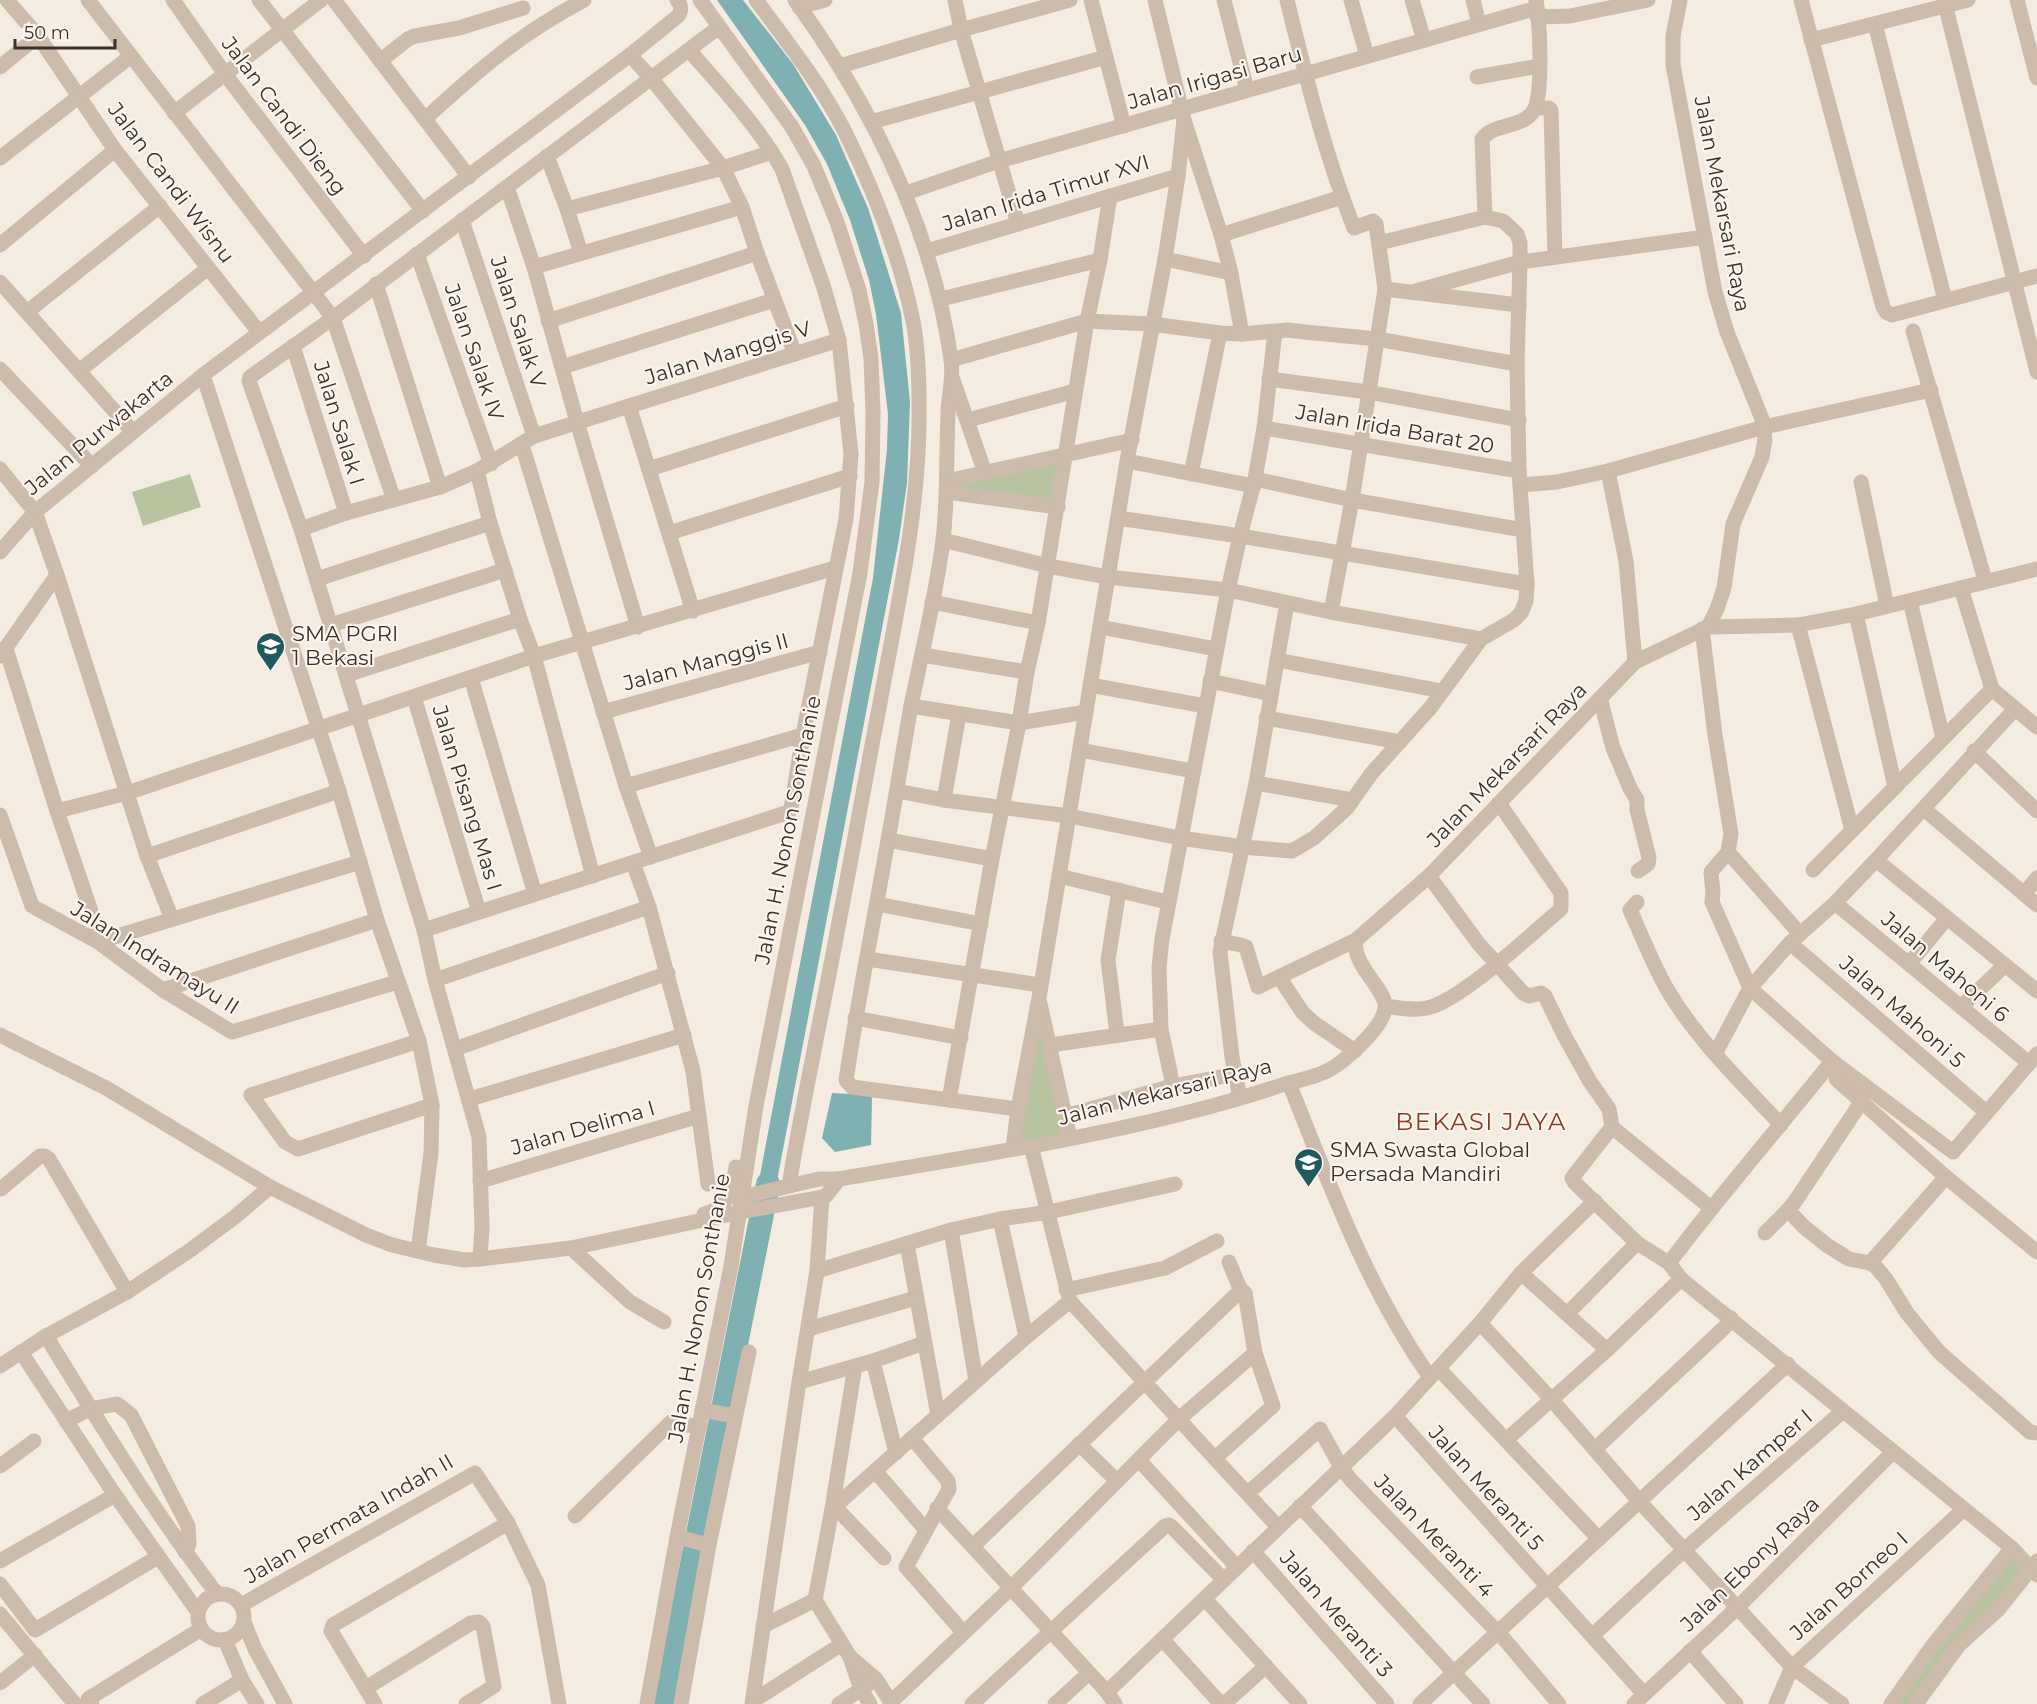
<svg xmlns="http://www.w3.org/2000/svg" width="2037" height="1704" font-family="Montserrat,sans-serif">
	<rect width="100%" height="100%" fill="#f4ebe1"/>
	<g fill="#b8c4a0">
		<path d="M1065 455 1058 507 947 492V481Z"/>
		<path d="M190 474 201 507 143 526 132 492Z"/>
		<path d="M1039 998 1070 1138 1013 1149Z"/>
		<path d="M2012 1548 2031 1568 1916 1704H1891Z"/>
	</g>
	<g fill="#7fb0b2">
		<path d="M717 0H743L793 64 836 135 868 208 901 313 910 402 907 483 899 539 777 1181 758 1186 873 578 887 449 888 414 876 314 869 280 850 220 827 164 805 125Z"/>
		<path d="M832 1093 872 1095 871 1145 835 1152 822 1138Z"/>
	</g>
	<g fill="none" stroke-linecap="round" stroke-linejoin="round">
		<path stroke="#7fb0b2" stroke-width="24" d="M664 1704 768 1184"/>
		<g stroke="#cdbbac" stroke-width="15">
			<path d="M7 0 38 36 115 150 259 332"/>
			<path d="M88 0 333 318 394 500"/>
			<path d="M173 0 225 74 364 256"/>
			<path d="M259 0 423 211"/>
			<path d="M334 0 469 177"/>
			<path d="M756 0C788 43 822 86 846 134 875 193 900 257 913 321 918 348 919 375 919 402 921 504 898 603 880 703 860 807 842 911 821 1015 810 1072 798 1129 789 1186"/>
			<path d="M795 0C872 107 932 227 951 359 954 382 948 394 948 415 946 457 948 498 943 540 936 596 922 651 911 706 903 751 896 796 888 840 874 920 858 1000 846 1080L852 1087 1018 1109"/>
			<path d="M955 0 961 30 1018 224"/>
			<path d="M1091 0 1124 126"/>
			<path d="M1155 0 1184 120 1221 235 1231 273 1242 334"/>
			<path d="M1224 0 1247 90"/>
			<path d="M1287 0C1306 77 1325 155 1354 228L1373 221 1376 224 1385 289 1352 500 1331 612"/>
			<path d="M1351 0 1367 56"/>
			<path d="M1412 0 1424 40"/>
			<path d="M1473 0 1479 24"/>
			<path d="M1801 0 1883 307 1886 312 1892 315 2037 276"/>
			<path d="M1944 0 2037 372"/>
			<path d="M2017 0 2037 78"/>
			<path d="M799 7 825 0"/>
			<path d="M1537 17 1570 16 1648 0"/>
			<path d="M1875 24 1945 300"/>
			<path d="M1811 40 1968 0"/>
			<path d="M630 55 651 78 723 168 742 207 757 253 795 354"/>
			<path d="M380 61 408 39 415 36 459 28 523 8"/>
			<path d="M840 66 961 30 1070 0"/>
			<path d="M0 67 38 36"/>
			<path d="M1477 77 1539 66"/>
			<path d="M1535 108H1549L1551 110 1555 257"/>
			<path d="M174 113 321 0"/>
			<path d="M425 119C477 71 521 33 584 0"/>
			<path d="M871 122 1106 57"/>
			<path d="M547 156 567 209"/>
			<path d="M0 158 131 56"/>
			<path d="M507 187 534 267 577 422 638 627"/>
			<path d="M906 193 999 161 1537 8"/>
			<path d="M1485 217 1482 139C1492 125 1514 128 1528 117 1532 114 1536 108 1537 102 1542 78 1540 25 1536 0"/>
			<path d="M462 220 534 436"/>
			<path d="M1221 235 1342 197"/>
			<path d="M0 245 115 150"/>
			<path d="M927 251 1178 176"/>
			<path d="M581 253 567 209 723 168 772 152"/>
			<path d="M417 254 491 464"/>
			<path d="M1165 259 1231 273"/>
			<path d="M534 267 742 207"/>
			<path d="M0 282 133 432"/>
			<path d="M376 284 440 487"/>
			<path d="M1385 289 1519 305"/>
			<path d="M1412 292 1520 262 1705 237"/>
			<path d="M941 299 1100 260"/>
			<path d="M27 312 160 206"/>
			<path d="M548 321 757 253"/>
			<path d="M1913 331 1985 580"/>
			<path d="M293 346 346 513"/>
			<path d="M951 360 1087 321 1152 324 1220 333 1242 334 1288 330 1305 332 1377 339 1517 364"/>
			<path d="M562 367 774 300"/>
			<path d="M0 369 92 466"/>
			<path d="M79 371 208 268"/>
			<path d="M1269 379 1368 392 1519 420"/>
			<path d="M953 380 985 473"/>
			<path d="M629 406 693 611"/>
			<path d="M968 420 1075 391"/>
			<path d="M1264 428 1519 471"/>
			<path d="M522 445 626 786 651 857"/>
			<path d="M1127 461 1254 486"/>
			<path d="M0 469 35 512 57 575 147 856 172 919"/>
			<path d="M649 469 847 406"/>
			<path d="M477 471 490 523 520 619 534 656 593 876"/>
			<path d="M1608 471 1626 561 1635 662"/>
			<path d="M1191 474 1220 333"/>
			<path d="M1255 479 1352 500 1523 530"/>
			<path d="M947 481 1132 440"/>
			<path d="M1861 482 1887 606"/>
			<path d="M1520 485 1557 482 1608 471 1764 427 1931 390"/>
			<path d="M947 492 1058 507"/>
			<path d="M1118 518 1240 536 1527 584"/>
			<path d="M301 529 346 513 440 487 477 471 534 436 839 340"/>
			<path d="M669 533 850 476"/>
			<path d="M943 540 1048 566 1108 577 1228 590 1331 612 1481 639"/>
			<path d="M0 552 35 512 203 375"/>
			<path d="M317 579 490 523"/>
			<path d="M1961 588 1992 689"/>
			<path d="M1910 601 1943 738"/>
			<path d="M932 602 1038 623"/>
			<path d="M1856 614 1895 787"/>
			<path d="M331 625 505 570"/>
			<path d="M1798 625 1852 830"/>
			<path d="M1100 627 1216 649"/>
			<path d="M1708 627 1798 625 1856 614 2037 569"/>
			<path d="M1702 629 1715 735 1731 834 1728 852 1711 872 1713 893 1712 902 1750 988 1715 1054"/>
			<path d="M6 649 57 811 101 941"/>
			<path d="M922 655 1027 672"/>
			<path d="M0 656 57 575"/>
			<path d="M1277 660 1442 691"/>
			<path d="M346 675 520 619"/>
			<path d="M471 678 535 894"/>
			<path d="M1210 681 1271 694"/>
			<path d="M1090 685 1205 706"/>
			<path d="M1992 689 2037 727"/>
			<path d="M414 697 479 912"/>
			<path d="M1600 698 1613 748 1630 788 1637 800V810L1649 858 1648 864 1638 871"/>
			<path d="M911 706 1019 723 1086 712"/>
			<path d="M603 712 820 652"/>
			<path d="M1266 718 1400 742"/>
			<path d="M1080 750 1193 771"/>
			<path d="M1974 751 2037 811"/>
			<path d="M1256 783 1352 800"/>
			<path d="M626 786 803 735"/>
			<path d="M897 791 944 800 1069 816 1180 838 1243 847 1292 851 1314 838 1347 808 1371 774 1431 707 1481 639 1514 620 1521 613 1526 601 1527 584 1519 471 1517 364 1520 262V243L1517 234 1503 221 1485 217 1379 243"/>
			<path d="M944 800 959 714"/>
			<path d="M1924 809 2037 905"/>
			<path d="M57 811 127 793 534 656 835 568"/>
			<path d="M0 815 32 906 98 942 163 990 232 1032 397 982"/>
			<path d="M888 840 992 859"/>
			<path d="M1728 852 1800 934"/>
			<path d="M147 856 339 791"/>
			<path d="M1876 860 2037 991"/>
			<path d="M633 863 649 907 693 1071 708 1184"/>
			<path d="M1813 870 1992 689"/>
			<path d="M1059 876 1167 902"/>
			<path d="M1429 876 1478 943 1523 993 1529 996 1541 993 1545 996 1564 1035 1589 1080 1609 1109 1612 1127"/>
			<path d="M2024 894 2037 878"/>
			<path d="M1637 902 1630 910C1643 938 1654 968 1670 994 1700 1043 1742 1083 1781 1125"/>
			<path d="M1835 903 2029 1063"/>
			<path d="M877 904 981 924"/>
			<path d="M424 930 789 812 791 809 803 735 846 519 851 454 839 340 823 285 782 169C758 126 721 87 689 50"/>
			<path d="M1221 941 1241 945 1246 947 1258 987 1356 940"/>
			<path d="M98 942 360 862"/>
			<path d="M1790 943 1986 1112"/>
			<path d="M867 959 1040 985"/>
			<path d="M1909 964 1947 918"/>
			<path d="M1279 977 1303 1013 1314 1023 1355 1051"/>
			<path d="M435 980 649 907"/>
			<path d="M163 990 377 920"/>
			<path d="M1040 1004 1070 1138"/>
			<path d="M1386 1006C1399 1008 1413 1011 1427 1008 1461 1001 1531 934 1561 909V893L1499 803"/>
			<path d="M1961 1007 2005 965"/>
			<path d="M855 1018 961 1038"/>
			<path d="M1117 1034 1108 960 1119 890"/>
			<path d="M0 1035 106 1088 270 1187 366 1235 392 1245 434 1255 465 1260 480 1259 571 1248 741 1212 822 1197 826 1196 839 1179"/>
			<path d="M419 1041 251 1095 285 1142 298 1149 432 1105"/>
			<path d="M1050 1045 1161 1029"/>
			<path d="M455 1049 668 973"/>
			<path d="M1832 1061 1750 988 1790 943 1835 903 1876 860 2015 709"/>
			<path d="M1836 1079 1946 1177 2037 1252"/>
			<path d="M1289 1083C1329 1183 1367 1288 1430 1377"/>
			<path d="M1173 1086 1161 1029 1159 967 1162 939 1228 590 1240 536 1255 479 1264 428 1275 332"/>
			<path d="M1240 1098 1232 1057 1220 952 1256 783 1287 603"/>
			<path d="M470 1099 684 1035"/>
			<path d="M949 1100 992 859 1019 723 1027 672 1038 623 1087 321 1100 260 1110 196"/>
			<path d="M1862 1101 1794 1203 1788 1210 1804 1227 1828 1246 1849 1259 1870 1263 1876 1267 1886 1279 1907 1313 1939 1352 2030 1432 2037 1433"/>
			<path d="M1065 1116 1173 1086 1236 1074"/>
			<path d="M1031 1146 1070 1301 1278 1527"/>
			<path d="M1013 1149 1018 1109 1039 998 1127 461 1165 259 1178 176 1184 120"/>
			<path d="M480 1181 699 1116"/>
			<path d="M1 1189 40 1156H45L49 1159 127 1292"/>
			<path d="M742 1197 819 1179H839C968 1157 1097 1138 1223 1103 1245 1097 1267 1090 1288 1083 1301 1080 1315 1077 1327 1071 1345 1062 1382 1028 1385 1009 1389 991 1351 966 1356 940L1429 876 1635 662 1708 627 1717 609 1724 588 1733 524 1762 457 1765 439 1762 419 1727 332 1715 292 1673 65V36L1680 0"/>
			<path d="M1711 1208 1612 1127 1572 1178 1574 1182 1637 1243 1669 1263 1681 1279 2012 1548 2037 1575"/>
			<path d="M704 1214C730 1207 732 1190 736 1167"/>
			<path d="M1000 1219 1026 1337"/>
			<path d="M951 1230 976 1381"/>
			<path d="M1765 1233 1788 1210"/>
			<path d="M907 1244 938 1415"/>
			<path d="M571 1248 630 1302 664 1322"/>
			<path d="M418 1251 431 1153 432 1105 419 1041 377 920 339 791 203 375 630 55 678 16C682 10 682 6 677 0"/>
			<path d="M480 1259 482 1227 479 1137 435 980 424 930 301 529 249 381 250 377 333 318 719 27"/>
			<path d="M1229 1262 1241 1291"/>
			<path d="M1669 1263C1721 1194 1778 1129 1832 1061L1953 1152 2037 1054"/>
			<path d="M1870 1263 1946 1177"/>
			<path d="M817 1271 951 1230 1000 1219 1049 1212 1175 1184"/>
			<path d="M1521 1273 1607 1350"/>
			<path d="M1066 1290 1165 1268 1217 1241"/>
			<path d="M1567 1314 1637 1243"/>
			<path d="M1480 1323 1552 1400 1640 1502 1792 1667 1842 1704"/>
			<path d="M808 1329 916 1298"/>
			<path d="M46 1336C100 1424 154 1512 217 1594"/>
			<path d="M21 1352 115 1495 198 1612"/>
			<path d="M873 1361 896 1453"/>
			<path d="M0 1366 46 1336 127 1292 189 1251 236 1216 270 1187"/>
			<path d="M855 1366 832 1509 815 1600 850 1657 861 1689 870 1704"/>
			<path d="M1439 1369 1599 1539"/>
			<path d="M799 1382 873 1361 924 1343"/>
			<path d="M702 1410 735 1416"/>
			<path d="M1395 1416 1644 1694"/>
			<path d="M66 1421 90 1409 117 1404 131 1415 188 1526 189 1544 185 1552"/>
			<path d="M912 1438 948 1481 949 1489 906 1567 963 1632"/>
			<path d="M1506 1440 1607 1350 1681 1279"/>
			<path d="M1079 1444 1117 1481"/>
			<path d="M1595 1449 1726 1326 1731 1318"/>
			<path d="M1139 1460 1237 1567"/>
			<path d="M0 1466 34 1441"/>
			<path d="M875 1471 926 1530"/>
			<path d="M1248 1493 1320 1429 1341 1467 1351 1480 1505 1640 1559 1704"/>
			<path d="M1300 1506 1483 1704"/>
			<path d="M835 1507 884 1558"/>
			<path d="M937 1508 1107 1692 1115 1704"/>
			<path d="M832 1509 1026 1337 1070 1301"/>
			<path d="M575 1516 671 1422 700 1427"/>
			<path d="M677 1537 709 1545"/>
			<path d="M973 1546 1238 1293 1243 1291 1245 1293 1255 1353 1273 1406 1215 1458"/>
			<path d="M1253 1551 1387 1704"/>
			<path d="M0 1561 115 1495"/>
			<path d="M0 1584 35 1630 158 1557"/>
			<circle cx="221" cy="1617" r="23"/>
			<path d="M1205 1599 1300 1704"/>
			<path d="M241 1605 475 1473 508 1523 538 1585 559 1704"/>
			<path d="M0 1614 75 1704"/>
			<path d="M244 1622 255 1649 285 1704"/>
			<path d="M763 1626 815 1600"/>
			<path d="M1592 1636 1684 1550 1843 1411"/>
			<path d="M225 1640 242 1680 257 1704"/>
			<path d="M1163 1640 1221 1704"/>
			<path d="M1690 1651 1736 1704"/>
			<path d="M850 1657 876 1679 892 1704"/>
			<path d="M0 1683 35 1655"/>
			<path d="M366 1688 471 1623 479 1622 483 1626 494 1686 466 1704"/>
			<path d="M1107 1692 1395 1416 1480 1323 1521 1273 1595 1201"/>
			<path d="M753 1701 842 1644"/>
			<path d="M891 1702 1011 1588 1179 1419 1255 1353"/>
			<path d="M92 1704 88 1699 201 1629"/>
			<path d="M203 1704 242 1680"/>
			<path d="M375 1704 331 1631 333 1625 508 1523"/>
			<path d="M647 1704 677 1537 731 1266 756 1106 860 573 872 482 873 412 871 358 866 324 859 290 837 222 814 166 792 127 700 0"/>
			<path d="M681 1704 709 1545 749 1352"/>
			<path d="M752 1704 799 1382 817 1271 822 1197"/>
			<path d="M839 1704 869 1684"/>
			<path d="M972 1704 1165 1526 1169 1525 1172 1527 1224 1580"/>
			<path d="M1055 1704 1089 1673"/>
			<path d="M1224 1704 1266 1666"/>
			<path d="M1420 1704 1788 1364"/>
			<path d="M1634 1704 1737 1608 1893 1452"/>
			<path d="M1776 1704 1792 1667 1964 1509"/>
			<path d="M1891 1704 1933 1645 2012 1548"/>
			<path d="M1916 1704 1959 1645 1998 1610 2037 1561"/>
		</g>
	</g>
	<defs>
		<symbol id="school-pin" viewBox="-11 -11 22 30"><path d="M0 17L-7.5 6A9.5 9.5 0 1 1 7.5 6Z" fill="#1f5a5e" stroke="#fbf5ee"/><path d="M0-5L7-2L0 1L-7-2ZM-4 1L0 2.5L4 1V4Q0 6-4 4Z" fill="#fff"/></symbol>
	</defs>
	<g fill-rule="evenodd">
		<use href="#school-pin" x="254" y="630" width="33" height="45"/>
		<use href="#school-pin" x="1292" y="1146" width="33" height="45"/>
	</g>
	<g text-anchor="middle" stroke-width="4.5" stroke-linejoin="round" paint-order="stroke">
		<g font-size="21" fill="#3b302b" stroke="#fbf5ee">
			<text transform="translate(1215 78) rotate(-16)" y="7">Jalan Irigasi Baru</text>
			<text transform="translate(284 116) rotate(53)" y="7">Jalan Candi Dieng</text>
			<text transform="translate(171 183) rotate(53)" y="7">Jalan Candi Wisnu</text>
			<text transform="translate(1046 193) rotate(-17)" y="7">Jalan Irida Timur XVI</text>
			<text transform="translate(1722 204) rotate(79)" y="7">Jalan Mekarsari Raya</text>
			<text transform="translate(518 322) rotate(72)" y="7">Jalan Salak V</text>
			<text transform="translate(474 352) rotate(71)" y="7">Jalan Salak IV</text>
			<text transform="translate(728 353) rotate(-17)" y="7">Jalan Manggis V</text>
			<text transform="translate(339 423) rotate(73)" y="7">Jalan Salak I</text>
			<text transform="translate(1395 429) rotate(10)" y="7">Jalan Irida Barat 20</text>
			<text transform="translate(99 433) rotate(-39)" y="7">Jalan Purwakarta</text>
			<text transform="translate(706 662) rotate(-15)" y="7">Jalan Manggis II</text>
			<text transform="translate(1507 765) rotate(-46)" y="7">Jalan Mekarsari Raya</text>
			<text transform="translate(467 798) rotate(73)" y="7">Jalan Pisang Mas I</text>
			<text transform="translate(788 830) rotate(-79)" y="7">Jalan H. Nonon Sonthanie</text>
			<text transform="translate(155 958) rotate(32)" y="7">Jalan Indramayu II</text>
			<text transform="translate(1945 967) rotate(40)" y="7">Jalan Mahoni 6</text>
			<text transform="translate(1902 1012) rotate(41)" y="7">Jalan Mahoni 5</text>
			<text transform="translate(1165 1092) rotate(-14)" y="7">Jalan Mekarsari Raya</text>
			<text transform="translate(583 1128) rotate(-16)" y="7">Jalan Delima I</text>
			<text transform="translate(699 1308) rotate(-80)" y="7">Jalan H. Nonon Sonthanie</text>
			<text transform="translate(1750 1465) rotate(-41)" y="7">Jalan Kamper I</text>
			<text transform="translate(1486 1488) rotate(48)" y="7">Jalan Meranti 5</text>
			<text transform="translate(349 1519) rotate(-30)" y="7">Jalan Permata Indah II</text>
			<text transform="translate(1434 1536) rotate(46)" y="7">Jalan Meranti 4</text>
			<text transform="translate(1750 1564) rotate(-44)" y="7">Jalan Ebony Raya</text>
			<text transform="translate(1849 1586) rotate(-42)" y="7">Jalan Borneo I</text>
			<text transform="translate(1336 1614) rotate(49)" y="7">Jalan Meranti 3</text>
		</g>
		<g font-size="21" fill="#3b302b" stroke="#fbf5ee" text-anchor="start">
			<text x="292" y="641">SMA PGRI<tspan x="292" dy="24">1 Bekasi</tspan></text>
			<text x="1330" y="1157">SMA Swasta Global<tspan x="1330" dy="24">Persada Mandiri</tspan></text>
		</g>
		<g font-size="24" letter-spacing="1.5" fill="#8c3b22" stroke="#fbf5ee">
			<text x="1481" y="1130">BEKASI JAYA</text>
		</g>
	</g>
	<path d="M15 39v9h100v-9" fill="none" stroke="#3b302b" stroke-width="3"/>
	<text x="24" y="39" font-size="18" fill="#3b302b" stroke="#fbf5ee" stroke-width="4.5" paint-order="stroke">50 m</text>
</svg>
